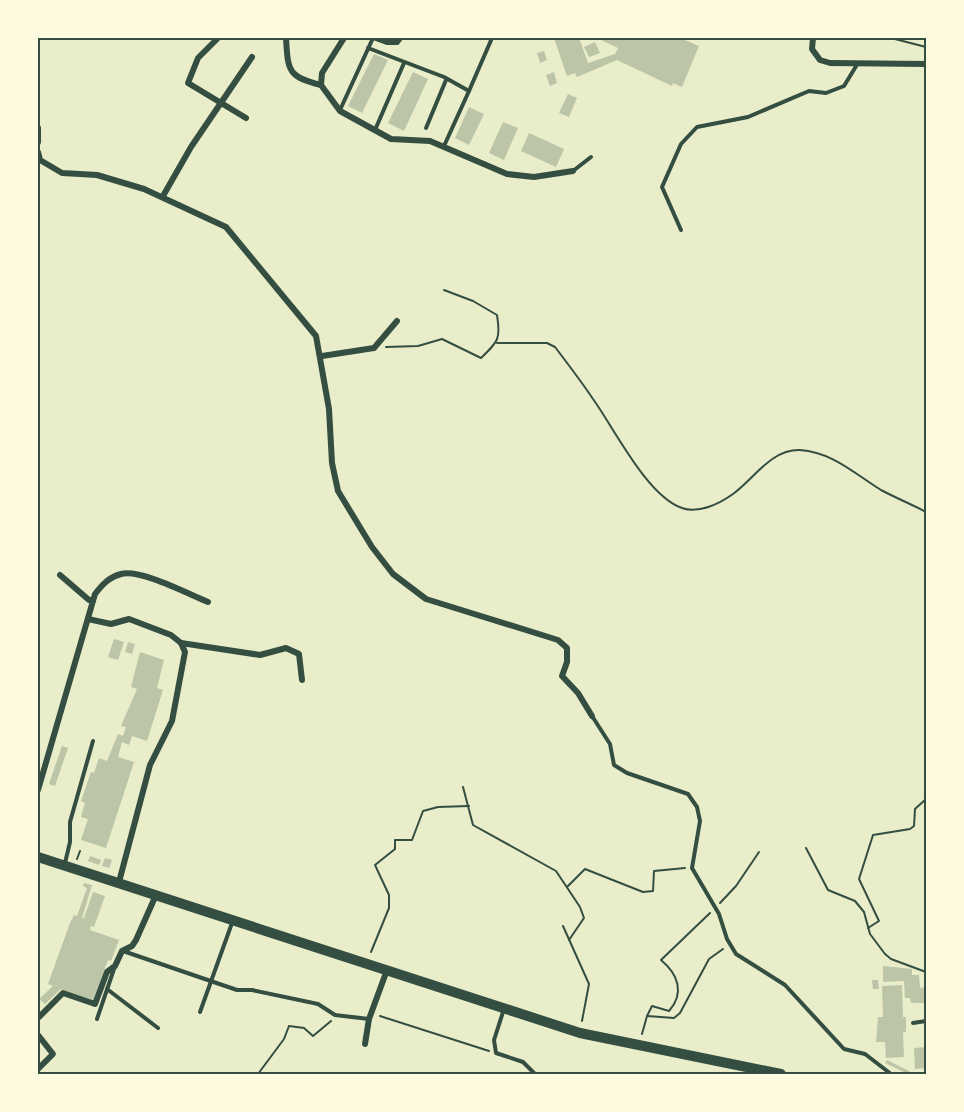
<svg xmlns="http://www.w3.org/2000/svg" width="964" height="1112" font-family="Manrope,sans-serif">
	<rect width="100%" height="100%" fill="#e9edc9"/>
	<g fill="#bcc5a7">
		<path d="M554 38H579L588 63 615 54 618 48 597 38H680L699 46 682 87 673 83 672 86 617 60 577 77 575 73 567 76Z"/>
		<path d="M595 42 600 53 589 57 584 47Z"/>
		<path d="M544 51 547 60 540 63 537 53Z"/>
		<path d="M374 54 388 60 362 113 348 106Z"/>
		<path d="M413 72 428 79 404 131 388 123Z"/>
		<path d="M554 72 557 83 550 86 546 75Z"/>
		<path d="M568 94 577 98 569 117 559 113Z"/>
		<path d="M469 107 484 114 469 145 455 138Z"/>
		<path d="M503 122 518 128 504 160 489 153Z"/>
		<path d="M529 133 564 149 556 167 521 151Z"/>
		<path d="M114 639 124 642 118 660 108 657Z"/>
		<path d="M128 642 135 644 132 654 125 652Z"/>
		<path d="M140 652 164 660 157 688 163 690 147 741 132 736 129 745 122 742 118 757 134 762 106 848 81 840 88 819 81 817 85 803 81 801 91 772 94 773 99 758 107 761 118 734 123 736 126 727 121 726 137 689 131 687Z"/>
		<path d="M62 746 68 748 55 786 49 784Z"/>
		<path d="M90 856 101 860 99 865 88 861Z"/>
		<path d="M105 858 112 860 109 868 102 866Z"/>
		<path d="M84 883 92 885 82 918H84L93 892 105 896 94 927 91 926 90 930 119 940 111 961 108 960 93 1000 61 989 45 1004 39 999 53 986 48 984 70 923 74 915 77 916 87 888 83 886Z"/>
		<path d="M883 966 912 969V975H919L920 988 926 987V1003H911L910 998H905L904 981 883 982Z"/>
		<path d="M872 980H878L879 989H873Z"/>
		<path d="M902 985 903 1017H906V1032H903L904 1057 886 1058 885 1042H876L878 1017H883L882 986Z"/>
		<path d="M926 1047V1068L915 1069 914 1048Z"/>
		<path d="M887 1060 909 1071 908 1074 885 1063Z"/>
	</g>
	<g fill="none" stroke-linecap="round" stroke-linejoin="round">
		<g stroke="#344e41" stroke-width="2">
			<path d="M891 38 926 47"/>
			<path d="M497 343H547L555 347C568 364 581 381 593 399 614 428 647 496 682 508 698 514 719 504 733 494 754 479 771 449 800 450 832 452 855 474 881 490 896 498 911 504 926 512"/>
			<path d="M386 347 418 346 442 339 481 358C498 342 501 339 497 315L473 301 444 290"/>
			<path d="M463 787 473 825 556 871 580 907 584 918 569 940"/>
			<path d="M806 848 828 890 855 901 864 912 870 934 885 954 891 959 926 972"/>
			<path d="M77 859 80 851"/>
			<path d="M567 887 585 869 643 892 653 891 654 871 685 868"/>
			<path d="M720 903 736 886 759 852"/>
			<path d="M563 926 589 984 582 1021"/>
			<path d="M868 928 879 921 859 879 873 835 910 829 914 826 915 809 926 799"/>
			<path d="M371 952 389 908V895L375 865 395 849V840H412L423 811 438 807 469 806"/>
			<path d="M380 1016 489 1051"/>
			<path d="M647 1016 652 1006 669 1011C685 993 678 974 661 960L710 913"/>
			<path d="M642 1034 647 1016 674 1018 680 1013 709 959 723 949"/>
			<path d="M258 1074 284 1039 289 1026 304 1028 313 1036 331 1021"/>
		</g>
		<g stroke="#344e41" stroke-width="4">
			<path d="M368 48 444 77 469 91 444 146"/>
			<path d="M469 91 492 38"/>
			<path d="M340 110 373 38"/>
			<path d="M426 128 446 80"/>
			<path d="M375 130 404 63"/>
			<path d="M573 171 591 157"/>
			<path d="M681 230 662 187 681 144 697 127 748 117 809 91 826 93 844 86 858 63"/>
			<path d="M592 716 610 744 614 765 627 773 688 794 697 807 700 821 692 868 719 914 727 939 736 954 785 985 844 1049 865 1054 891 1074"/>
			<path d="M65 863 70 842V822L93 741"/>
			<path d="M123 951 237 990H252L318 1004 335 1015 369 1019"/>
			<path d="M107 989 158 1028"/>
			<path d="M504 1009 494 1040 496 1053 523 1062 535 1074"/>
			<path d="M200 1012 232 923"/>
			<path d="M97 1019 114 969"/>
			<path d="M913 1023 926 1021"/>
		</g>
		<g stroke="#344e41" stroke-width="6">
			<path d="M218 38 198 58 188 83 246 118"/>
			<path d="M286 38C288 70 287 77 321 85"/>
			<path d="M344 38 322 73 321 85 340 111 391 139 430 141 507 174 534 177 573 171"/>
			<path d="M376 38 387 42H397L400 38"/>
			<path d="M813 38 812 49 820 60 830 63 926 64"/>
			<path d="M38 128V142"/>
			<path d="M38 152 40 160 62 173 97 175 144 189 226 227 316 336 329 409 332 463 338 491 372 547 393 574 426 599 558 640 567 648V662L562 676 578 693 592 716"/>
			<path d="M163 196 191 147 252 57"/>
			<path d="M322 356 374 348 397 321"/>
			<path d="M60 575 89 600H93"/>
			<path d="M88 619 111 624 129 619 171 635 181 643 185 652 172 721 150 765 119 882"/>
			<path d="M181 643 260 655 286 648 299 654 302 680"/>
			<path d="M38 790 95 594C102 585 109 577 121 574 141 569 188 594 208 602"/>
			<path d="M38 1018 63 993 95 1004 107 972 115 966 122 951 132 946 136 940 156 895"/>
			<path d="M38 1035 53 1054 38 1069"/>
			<path d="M365 1044 369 1019 387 970"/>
		</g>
		<path stroke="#344e41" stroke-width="10" d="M38 857 580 1033 781 1074"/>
	</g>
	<rect width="964" height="1112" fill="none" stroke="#fefae0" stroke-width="78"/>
	<rect x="39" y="39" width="886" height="1034" fill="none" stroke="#344e41" stroke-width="2"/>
</svg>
